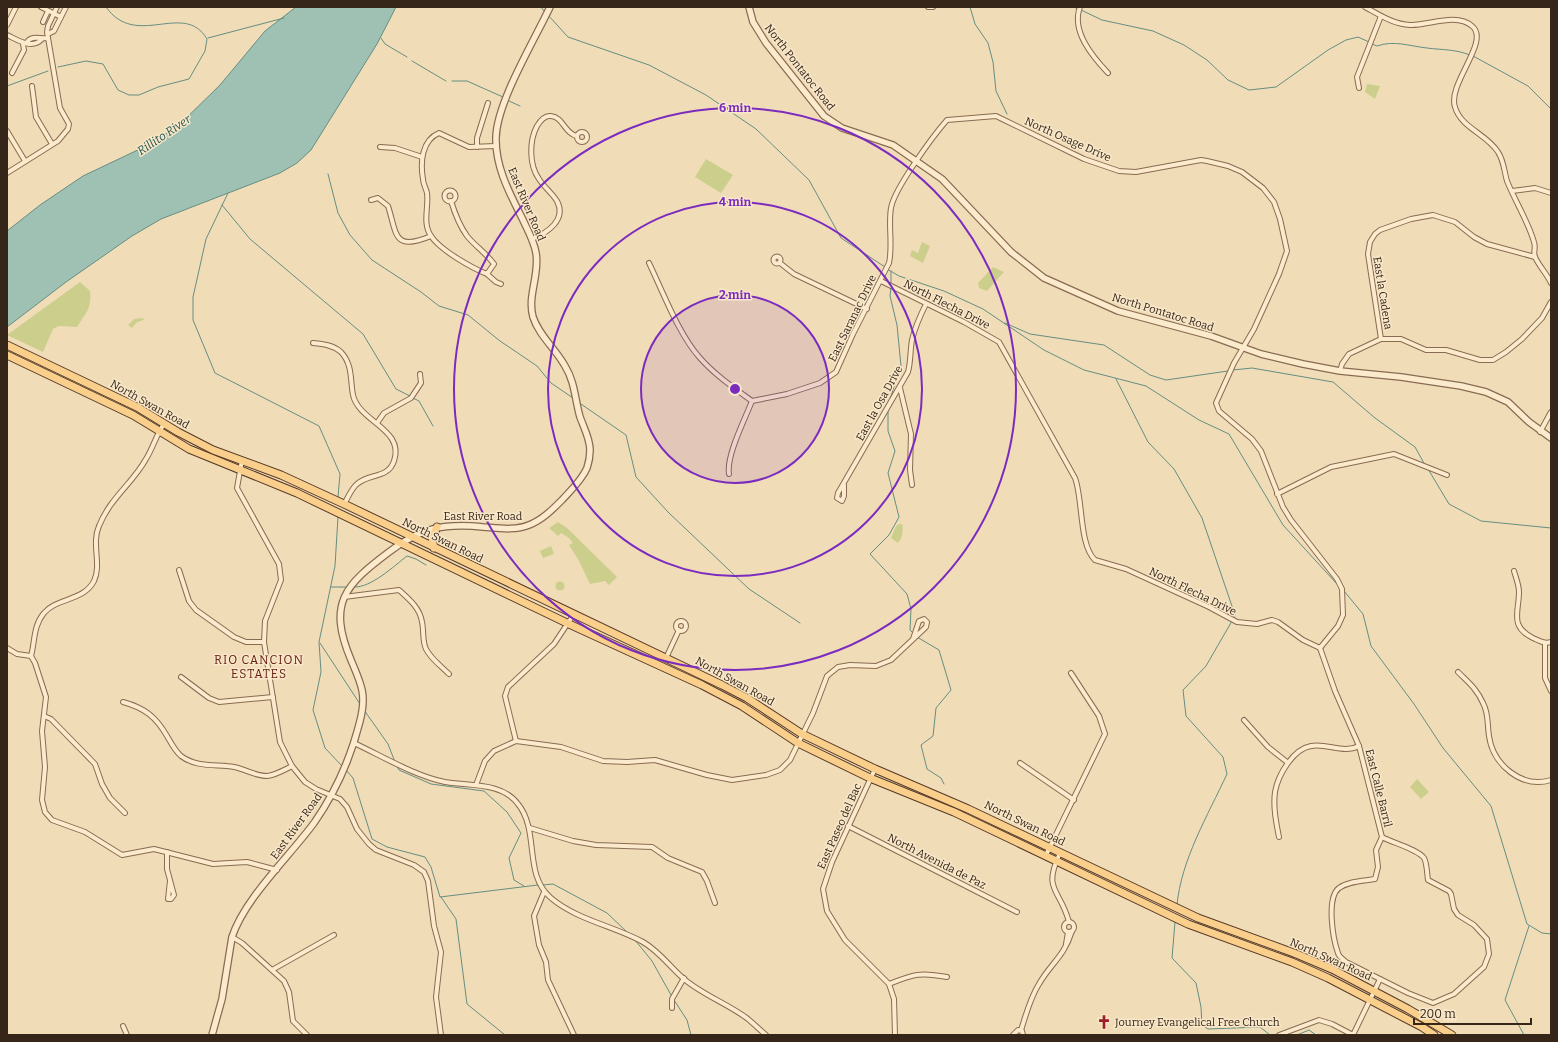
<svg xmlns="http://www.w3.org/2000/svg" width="1558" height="1042" font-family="Bitter,serif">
	<rect width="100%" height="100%" fill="#f1dcb8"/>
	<g fill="#cccf8c">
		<path d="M1367 84 1380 86 1375 99 1365 92Z"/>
		<path d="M706 159 733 175 721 193 695 177Z"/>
		<path d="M922 242 930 246 923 263 910 256 912 250 918 253Z"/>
		<path d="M993 267 1004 272 987 291 979 288 978 283Z"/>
		<path d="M80 282 90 291C92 308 86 313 77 327L59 326 53 329 43 352 7 335Z"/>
		<path d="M143 318 144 320 137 322 132 328 128 325 134 319Z"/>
		<path d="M558 522 567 528 617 577 609 585 605 581 590 584 579 561 569 545 573 543 569 538 561 533 558 536 549 528Z"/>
		<path d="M899 524H902C904 531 902 538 898 543L891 538 896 526Z"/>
		<path d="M551 546 554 554 543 558 540 551Z"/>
		<circle cx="560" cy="586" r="4.5"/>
		<path d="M1417 779 1429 792 1421 799 1410 787Z"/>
	</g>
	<path fill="#9ec1b4" stroke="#658e81" d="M296 7H396L377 44 311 150 297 163 280 173 161 219 132 236 66 282 7 327V231L40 205 83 176 144 147 177 127 220 85 265 31Z"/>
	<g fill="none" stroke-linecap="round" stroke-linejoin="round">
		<g stroke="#658e81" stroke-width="1">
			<path d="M541 7 544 11"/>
			<path d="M970 7 975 24 988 43 993 62 996 91 1007 114"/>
			<path d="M1074 7 1078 9"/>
			<path d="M1081 10 1102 20 1153 31 1184 45 1207 60 1228 80 1249 90 1276 87 1328 50 1346 40 1358 37 1369 42"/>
			<path d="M548 15 568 37 649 65 706 95 756 129 809 180 841 238 885 267"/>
			<path d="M208 38 284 18"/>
			<path d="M381 38 385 44 407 57"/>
			<path d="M1372 44 1377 46C1394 40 1409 46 1427 48 1442 50 1455 49 1470 55"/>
			<path d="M1473 56 1528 86 1551 109"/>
			<path d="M412 61 446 81"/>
			<path d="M58 67 86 61 103 64 118 90 129 95H139L158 87 189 79 205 51 207 39C184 0 136 50 106 7"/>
			<path d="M452 81H467L503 97"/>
			<path d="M7 86 48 71"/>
			<path d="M509 101 520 106"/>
			<path d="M328 174 338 213 350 235 372 260 421 292 439 306 468 315 500 341 537 366 551 383 573 398"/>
			<path d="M228 193 206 239 193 297V320L215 373 319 426 340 474 338 497"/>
			<path d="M222 205 250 239 363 334 396 389 410 396"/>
			<path d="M887 269 899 276 944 291 983 309 1044 350 1084 370 1146 386 1199 420 1229 434 1283 525 1337 584"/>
			<path d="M891 284V271"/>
			<path d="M1005 323 1030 334 1104 345 1150 375 1166 380 1228 371"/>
			<path d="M1233 370 1252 368 1333 382 1375 418 1415 447 1425 465"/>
			<path d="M1116 379 1148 442 1174 469 1202 518 1235 615 1233 618"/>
			<path d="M413 398 419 401 433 426"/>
			<path d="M890 399 901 366 897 325 890 296 891 287"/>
			<path d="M578 402 626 435 636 477 668 512 749 589 800 623"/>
			<path d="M888 410V431L895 451 888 473 899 517 889 535 870 554 907 594 911 609 910 630 913 633"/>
			<path d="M1428 469 1449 504 1481 521 1551 528"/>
			<path d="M338 517 335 566 319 642 321 672 313 710 325 748 342 766"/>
			<path d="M331 587H346"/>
			<path d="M354 587C371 588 394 566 407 556L416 559 426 565"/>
			<path d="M1344 591 1363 614 1371 646 1414 704 1443 748 1491 806 1527 924 1542 933 1551 934"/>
			<path d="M917 637 939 650 951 690 936 708 933 736 921 745 927 769 941 778 944 784"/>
			<path d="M320 643 360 704"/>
			<path d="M364 710 388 744 395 762"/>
			<path d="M397 766 399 770 431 784 484 791 507 812 521 833 509 858 514 880 524 886"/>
			<path d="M346 770 353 778 372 839 387 847 425 857 431 867 440 897 538 885"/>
			<path d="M543 885 553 884 607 913 627 932"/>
			<path d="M441 897 456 919 467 1004 505 1035"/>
			<path d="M1177 905C1181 860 1208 815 1227 774L1223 757 1186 716 1183 690 1206 666 1232 621"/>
			<path d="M1175 922 1172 958 1196 983 1201 1007 1202 1025 1208 1029 1260 1027 1270 1035"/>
			<path d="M635 940 652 961 671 995"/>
			<path d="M674 1000 687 1020 691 1035"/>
			<path d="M1297 1035 1309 1030 1316 1035"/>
			<path d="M1524 1035 1505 1000 1529 926"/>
		</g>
		<defs>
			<g id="minor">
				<path d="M41 7 61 17"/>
				<path d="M928 7H933"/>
				<path d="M1080 7C1071 31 1092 56 1108 73"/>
				<path d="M1365 7C1380 15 1393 24 1410 25 1428 26 1456 12 1472 26 1491 41 1447 84 1455 107 1461 128 1487 134 1498 152 1504 161 1504 171 1507 181 1515 201 1528 221 1534 242 1536 247 1533 253 1535 257 1539 266 1547 274 1551 283"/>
				<path d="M43 22 48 11"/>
				<path d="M7 25 16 7"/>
				<path d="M48 34 54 31 66 7"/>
				<path d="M7 35C18 40 32 50 42 39"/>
				<path d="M27 42C32 35 40 39 48 38"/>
				<path d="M12 73 24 50 23 44"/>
				<path d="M32 86 36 117 52 144"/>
				<path d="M1359 88 1357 77 1381 16"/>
				<path d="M7 131 25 161"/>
				<circle cx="582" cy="137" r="5"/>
				<path d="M380 147 395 148 422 157"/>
				<path d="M477 147V138L488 103"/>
				<path d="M7 173 58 141 68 129 69 124 60 108 47 32 48 26 57 7"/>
				<circle cx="450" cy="196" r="5.5"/>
				<path d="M1512 191 1535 188 1551 193"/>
				<path d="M371 200 378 198 388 206C397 234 393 252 431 236"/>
				<path d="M451 201C455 214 459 225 467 236 475 246 486 253 494 264L487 274C472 268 440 250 431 236 422 223 429 207 427 193 426 188 423 184 423 179 420 162 422 140 439 133L469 147 496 146"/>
				<path d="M532 239C547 233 567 220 557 201 552 193 544 187 539 179 529 165 529 141 537 126 540 121 545 115 551 116 563 117 565 134 577 136"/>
				<circle cx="777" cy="260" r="3.5"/>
				<path d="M649 263C663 292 679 335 700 358 715 375 734 388 752 401"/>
				<path d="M780 263 794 274 867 309"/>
				<path d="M487 274 496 282 501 284"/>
				<path d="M1381 339 1368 254 1370 242 1375 234 1380 230 1411 219 1433 215 1455 222 1474 237 1487 244 1535 257"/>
				<path d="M313 343C323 344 333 345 341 352 353 365 350 380 353 395 359 422 405 429 394 461 388 479 369 473 357 484 351 489 348 498 344 504"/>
				<path d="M1340 371 1342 364 1349 354 1381 339H1401L1426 350H1446L1480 360H1493L1506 352 1522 339 1542 318 1551 302"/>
				<path d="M900 388 911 434 910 470 912 485"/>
				<path d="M377 423 384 413 411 398 421 383 420 374"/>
				<path d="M1540 432 1551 412"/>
				<path d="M242 460 237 488 279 564 281 580 265 621 264 642 280 742 292 766 305 782 316 789 340 799 347 807 357 829 369 844 376 850 414 865 424 872 428 881 434 926 441 952 436 997 441 1035"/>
				<path d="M729 474C726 456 745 419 752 401L787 394 820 383 836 372 853 334 889 263C893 245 888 226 891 208 894 189 933 136 947 120L996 116 1084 159 1119 171 1136 172 1201 160 1207 161 1228 166 1242 172 1263 188 1274 202 1280 219 1287 251 1279 274 1254 329 1234 363 1216 403 1219 411 1252 439 1261 451 1283 507 1291 520 1337 579 1342 589 1343 615 1338 626 1320 648 1303 640 1278 622 1272 620 1257 624 1237 622 1209 607 1126 569 1095 560C1079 545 1083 499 1075 478L999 342 964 322 881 281"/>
				<path d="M844 485V496L842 501 837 498 838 493 908 372C911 361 910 351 912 340 915 327 920 316 926 304"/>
				<path d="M1277 494 1331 467 1394 454 1447 475"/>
				<path d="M179 570 189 601 196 610 234 637 246 642H264"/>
				<path d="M1514 571C1516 578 1519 585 1519 592 1519 612 1509 626 1533 638 1540 641 1544 644 1551 642"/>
				<path d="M344 597 399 590C409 599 420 608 422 622 424 630 422 641 426 649 431 659 441 666 449 674"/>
				<circle cx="681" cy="626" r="5"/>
				<path d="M1545 643V678L1551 691"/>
				<path d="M7 648 17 654 31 656 35 663 46 697 42 731 45 767 42 800 45 812 52 820 85 832 122 855 154 849 213 864 247 862 277 870"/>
				<path d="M1320 648 1335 691 1359 746 1382 837 1376 850 1378 867 1375 879C1363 881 1349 881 1339 888 1326 898 1333 939 1338 953 1339 957 1343 959 1346 962L1408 993 1433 1003 1454 994 1484 967 1489 954 1487 939 1474 925 1458 915 1454 909 1451 894 1449 891 1428 880C1427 874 1427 863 1424 858 1417 849 1393 843 1382 837"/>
				<path d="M31 656C35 642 33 626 44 613 56 598 84 601 94 581 102 564 91 544 99 526 110 498 133 483 146 459 153 448 156 435 164 424"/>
				<path d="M666 658 679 630"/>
				<path d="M1458 672C1468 682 1477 689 1483 703 1489 714 1487 724 1489 736 1493 765 1522 789 1551 780"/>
				<path d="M181 677 209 698 219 702 273 697"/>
				<path d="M123 702C145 708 156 717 167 736 171 743 175 751 181 756 197 768 217 764 234 767 245 769 255 776 267 776 276 775 284 770 292 766"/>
				<path d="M44 716 51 719 95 764 102 784 110 798 125 813"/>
				<path d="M1244 720 1268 747 1287 762"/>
				<path d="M516 741 505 696 508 687 554 644 574 614"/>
				<path d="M354 743C382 756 415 776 445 782 469 786 502 782 518 804 540 831 523 875 551 898 577 920 614 926 643 942 659 951 670 967 684 979 703 995 728 1004 748 1019 754 1024 760 1030 766 1035"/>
				<path d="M1020 763 1074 800"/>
				<path d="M875 769 832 862 823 889 827 911 845 940 889 984 894 999 895 1035"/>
				<path d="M476 785 485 761 494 751 516 741 561 747 603 761 627 762 655 760 707 775 732 780 766 775 780 770 790 760 813 713 827 676 838 667 850 665 876 666 891 660 926 627 927 622 924 619 919 621 913 639"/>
				<path d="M848 826 1017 912"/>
				<path d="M530 828 573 841 596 845 652 847 668 858 702 872 707 881 715 903"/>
				<path d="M1279 837C1276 822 1273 807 1275 792 1278 775 1293 749 1311 746 1328 743 1343 754 1359 746"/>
				<path d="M167 852V869L174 895 171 899H168L170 881"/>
				<path d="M1060 853C1042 891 1060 888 1069 922"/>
				<path d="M1046 855 1105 734 1099 716 1071 673"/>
				<path d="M544 892 534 916 539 945 546 962 548 980 574 1035"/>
				<circle cx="1069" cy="927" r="5"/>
				<path d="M232 937 242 943 284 981 289 992 293 1021 307 1035"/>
				<path d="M1066 944 1068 932"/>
				<path d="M272 970 334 935"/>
				<path d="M889 984C914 974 920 972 947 977"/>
				<path d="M672 1008V999L684 978"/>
				<path d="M123 1026 127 1035"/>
				<path d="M1021 1030C1026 1015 1030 998 1039 984 1051 963 1064 957 1072 931"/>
				<path d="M1013 1035 1018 1030 1022 1031 1023 1035"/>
				<path d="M1279 1035 1319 1020 1332 1024 1353 1035"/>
				<path d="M1353 1035 1380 979"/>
			</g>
			<g id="tertiary">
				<path d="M749 7 753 22 766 43 824 116 842 128 893 145 942 179 1011 252 1044 278 1118 311 1211 336 1261 354 1303 364 1340 371 1401 377 1461 386 1486 392 1508 402 1529 422 1551 438"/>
				<path d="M212 1035 222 999 232 937C245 898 289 857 314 823 335 793 351 757 360 721 367 694 361 684 351 660 327 603 345 585 389 552 420 528 444 523 483 527 497 528 515 531 529 525 542 520 552 510 562 500 571 490 582 480 587 468 589 462 590 456 590 450 590 439 584 428 580 417 575 400 575 382 565 366 556 349 539 336 533 317 527 296 540 274 536 253 534 241 528 231 523 220 510 194 495 167 496 137 497 102 534 41 550 7"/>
			</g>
			<g id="primary">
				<path d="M7 345 137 407 178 432 213 450 281 475 344 504 722 685 747 698 802 734 875 769 968 809 1198 918 1294 953 1332 969 1408 1009 1452 1035"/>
				<path d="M7 355 133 415 189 449 297 493 569 624 702 685 742 706 798 743 870 778 954 812 1188 924 1292 962 1328 978 1422 1027 1434 1035"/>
				<path d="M434 548 432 538 437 527"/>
			</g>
		</defs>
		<use href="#minor" stroke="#886b52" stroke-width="6"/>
		<use href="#tertiary" stroke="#886b52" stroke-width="8"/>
		<use href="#primary" stroke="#553928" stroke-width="9"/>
		<use href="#minor" stroke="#fceacc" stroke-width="4"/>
		<use href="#tertiary" stroke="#fceacc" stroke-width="5.5"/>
		<use href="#primary" stroke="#f9cf8b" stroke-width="7"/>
	</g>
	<circle cx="735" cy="389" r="94" fill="#7b2cbf" fill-opacity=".12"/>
	<g fill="none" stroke="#7b2cbf" stroke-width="2">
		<circle cx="735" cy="389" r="94"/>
		<circle cx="735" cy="389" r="187"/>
		<circle cx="735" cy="389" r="281"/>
	</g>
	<defs>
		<symbol id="church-bare" viewBox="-9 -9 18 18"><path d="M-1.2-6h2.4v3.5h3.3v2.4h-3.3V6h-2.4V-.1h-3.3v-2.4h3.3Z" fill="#9c1e28" stroke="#f8e7c8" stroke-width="2.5" paint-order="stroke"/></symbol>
	</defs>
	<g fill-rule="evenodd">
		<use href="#church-bare" x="1094" y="1012" width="20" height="20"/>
	</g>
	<g text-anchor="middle" stroke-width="3" stroke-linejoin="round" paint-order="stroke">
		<g font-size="11" fill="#362519" stroke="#f8e7c8">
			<text transform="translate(800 67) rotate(52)" y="4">North Pontatoc Road</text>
			<text transform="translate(1068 139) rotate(24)" y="4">North Osage Drive</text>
			<text transform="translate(527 204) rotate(67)" y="4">East River Road</text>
			<text transform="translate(1383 293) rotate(81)" y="4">East la Cadena</text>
			<text transform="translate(947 304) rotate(27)" y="4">North Flecha Drive</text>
			<text transform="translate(1163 312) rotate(17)" y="4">North Pontatoc Road</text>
			<text transform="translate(852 318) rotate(-64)" y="4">East Saranac Drive</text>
			<text transform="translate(879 403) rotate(-61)" y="4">East la Osa Drive</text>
			<text transform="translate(150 404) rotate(29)" y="4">North Swan Road</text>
			<text x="483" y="520">East River Road</text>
			<text transform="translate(443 540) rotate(26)" y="4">North Swan Road</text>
			<text transform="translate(1193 591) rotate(26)" y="4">North Flecha Drive</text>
			<text transform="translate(735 681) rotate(29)" y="4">North Swan Road</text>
			<text transform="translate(1379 788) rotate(76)" y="4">East Calle Barril</text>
			<text transform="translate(1025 823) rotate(26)" y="4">North Swan Road</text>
			<text transform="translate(296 826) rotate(-54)" y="4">East River Road</text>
			<text transform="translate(839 826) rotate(-66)" y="4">East Paseo del Bac</text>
			<text transform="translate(937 861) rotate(27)" y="4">North Avenida de Paz</text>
			<text transform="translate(1331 959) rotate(24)" y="4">North Swan Road</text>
		</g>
		<g font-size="11" fill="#362519" stroke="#f8e7c8" text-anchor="start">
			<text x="1115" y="1026">Journey Evangelical Free Church</text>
		</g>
		<g font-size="12" font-style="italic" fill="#275750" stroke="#f8e7c8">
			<text transform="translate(164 135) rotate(-34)" y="4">Rillito River</text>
		</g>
		<g font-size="12" letter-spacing="1" fill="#662015" stroke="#f8e7c8">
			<text x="259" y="664">RIO CANCION<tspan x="259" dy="14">ESTATES</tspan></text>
		</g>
	</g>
	<circle cx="735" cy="389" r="6" fill="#7b2cbf" stroke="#f8e7c8" stroke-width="2"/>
	<g font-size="12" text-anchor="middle" font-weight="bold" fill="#7b2cbf" stroke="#f8e7c8" stroke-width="3" stroke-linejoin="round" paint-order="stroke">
		<text x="735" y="112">6 min</text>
		<text x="735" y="206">4 min</text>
		<text x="735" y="299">2 min</text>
	</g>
	<rect width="1558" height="1042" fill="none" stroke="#362519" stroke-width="16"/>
	<path d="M1414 1018v6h117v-6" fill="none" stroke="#362519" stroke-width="2"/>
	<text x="1420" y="1018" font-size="12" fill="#362519" stroke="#f8e7c8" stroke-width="3" paint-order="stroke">200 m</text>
</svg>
